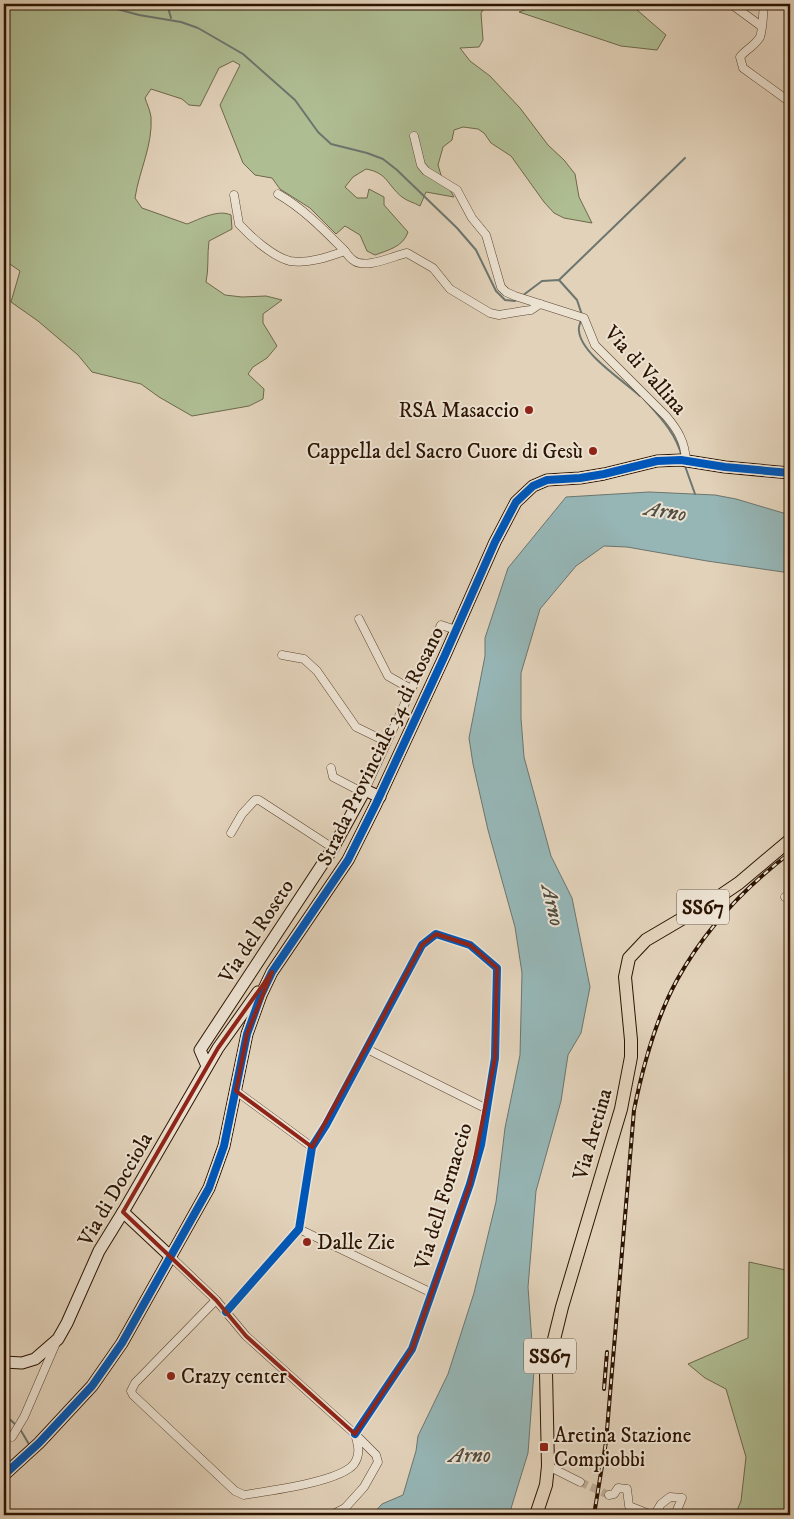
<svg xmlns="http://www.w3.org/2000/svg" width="794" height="1519" font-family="'IM FELL DW Pica',serif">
	<rect width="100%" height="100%" fill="#e2d2ba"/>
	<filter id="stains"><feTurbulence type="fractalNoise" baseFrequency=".004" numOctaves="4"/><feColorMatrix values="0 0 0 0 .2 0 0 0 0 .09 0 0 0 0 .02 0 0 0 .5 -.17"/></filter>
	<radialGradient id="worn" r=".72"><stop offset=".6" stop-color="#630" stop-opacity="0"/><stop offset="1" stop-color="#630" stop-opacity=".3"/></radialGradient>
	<g fill="#afbd93" stroke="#6e684a">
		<path d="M4 4H489H487L481 13 483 40 479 47 460 48 470 61 490 76 520 108 548 145 564 160 575 174 579 197 592 223 564 218 554 213 544 202 511 156 491 143 484 133 478 129 463 127 454 130 452 140 443 147 438 165 441 175 454 197 426 192 420 206C415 203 407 201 402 197 387 185 388 173 366 169L353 177 345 187 357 198H367L369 189 384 197V205L408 232C403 247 388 250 375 255L367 251 360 235 345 226 336 234 310 208 280 189 272 178 255 175 243 163 220 105 240 65 233 61 219 68 200 106 189 105 182 99 151 89 145 98C147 104 150 110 151 117 153 145 139 171 135 198L142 208 187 224C200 219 218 209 231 215L232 229 209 241C207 255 209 269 206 282L225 295 242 297 266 296 282 300 263 314V323L277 346 267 358 253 367 248 374 264 389 263 399 249 406 192 416 159 397 141 384 92 372 78 355 38 321 11 302 20 271 4 260Z"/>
		<path d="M541 4H630L666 35 657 50 621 46 519 12Z"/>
		<path d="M749 1262 790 1271V1515H735L741 1501 746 1457 726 1389 705 1378 688 1364 748 1338Z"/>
	</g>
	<path fill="#96b6b6" stroke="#6c756e" d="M649 492 715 495 736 499 790 515V573L707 561 627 547 604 546 576 566 540 609 521 673V718L524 757 551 856 572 898 590 987 581 1033 568 1055 561 1101 536 1191 528 1287 534 1371 528 1453 509 1515H372L382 1504 403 1495 416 1451 418 1436 448 1374 474 1293 496 1202 505 1128 520 1055 522 973 515 927 488 830 473 764 469 738 485 656V638L508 568 566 497Z"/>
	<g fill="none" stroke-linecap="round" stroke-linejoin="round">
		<g stroke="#6c756e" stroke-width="2">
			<path d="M99 4 139 15 181 22 198 28 243 54 295 100 318 132 331 144 367 153 383 159 397 170 457 228 476 250 496 291 505 300 515 301 518 299"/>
			<path d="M167 4 171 18"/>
			<path d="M559 280 685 158"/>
			<path d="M522 296 542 281 559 280 577 300 582 315"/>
			<path d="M581 320C580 324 578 328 579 331 581 354 624 381 640 396"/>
			<path d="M644 399C660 417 676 433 682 457"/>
			<path d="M685 466 695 494"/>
			<path d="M4 1414 17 1426"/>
			<path d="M20 1429 30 1446"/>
		</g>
		<path stroke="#beac95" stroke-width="8" stroke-dasharray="8 4" stroke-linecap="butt" d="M580 1482 609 1495"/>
		<defs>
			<g id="street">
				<path d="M731 4 761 26"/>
				<path d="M764 4C763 12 763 29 760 37 755 46 745 50 740 57L743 68 790 102"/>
				<path d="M414 136 421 165 426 171 457 190 472 218 486 235 501 287 506 292 515 296 584 318 595 345 666 416C678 430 685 442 686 461"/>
				<path d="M278 194C304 209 324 230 345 251"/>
				<path d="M234 195 239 224C251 237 273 257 290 261 308 264 328 257 345 251 347 254 350 258 353 260 365 270 393 256 407 253L433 268 450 289 490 313 499 315 523 311 531 310 540 304"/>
				<path d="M359 619 388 676 411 689"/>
				<path d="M282 655 304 659 317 671 356 727 387 742"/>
				<path d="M331 768 333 777 358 790H365L441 625 456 630"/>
				<path d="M231 833 242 814 255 800H259L333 848"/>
				<path d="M785 897 790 896"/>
				<path d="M367 1049 487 1109"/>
				<path d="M236 1091 312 1147"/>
				<path d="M299 1229 432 1293"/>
				<path d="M171 1257 216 1300 246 1336 355 1434 376 1455 378 1462 364 1487 345 1508 331 1515"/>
				<path d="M216 1300 135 1383 131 1391 133 1395 235 1491 244 1495C268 1491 340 1482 354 1464 361 1454 358 1444 355 1434"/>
				<path d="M226 1312 299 1229 312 1147 326 1125 422 945 436 934 470 945 497 968 495 1058 481 1145 470 1184 412 1349 355 1434"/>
				<path d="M12 1437 24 1417 56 1343"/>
				<path d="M548 1466 580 1482"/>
				<path d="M609 1495 614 1494 618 1488 627 1489 629 1506 649 1514H655L661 1504 670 1497 682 1498 675 1515"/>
			</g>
			<g id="secondary">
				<path d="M207 1066 200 1050 333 848 365 790 380 797"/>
				<path d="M123 1212 171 1257"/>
				<path d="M4 1362 22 1363 35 1359 58 1339 67 1323 99 1251 123 1212 218 1048 258 992"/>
				<path d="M4 1475 39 1443 92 1386 122 1343 209 1188 224 1146 247 1034 261 995 272 972 348 860 376 804 445 655 495 542 516 502 533 486 547 480 580 478 604 474 657 461 681 460 725 467 790 473"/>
			</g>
			<path id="primary" d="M536 1515 546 1485 548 1466 546 1372 562 1307 621 1109 631 1057V1040L625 977 629 958 646 940 714 900 739 883 790 840"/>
		</defs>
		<use href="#street" stroke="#5a442f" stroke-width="9"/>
		<use href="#secondary" stroke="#2c1401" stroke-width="13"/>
		<use href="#primary" stroke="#2c1401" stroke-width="14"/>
		<use href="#street" stroke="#ece2d2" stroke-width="8"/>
		<use href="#secondary" stroke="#ece2d2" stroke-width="11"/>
		<use href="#primary" stroke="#e2d2ba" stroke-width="12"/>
		<defs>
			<g id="rail">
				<path d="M604 1389 607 1352"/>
				<path d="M594 1515 606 1442 634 1110C643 1066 655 1020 677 980 704 931 745 887 790 853"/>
			</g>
		</defs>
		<use href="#rail" stroke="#2c1401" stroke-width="4"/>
		<use href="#rail" stroke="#ece2d2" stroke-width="2" stroke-dasharray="5.5" stroke-linecap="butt"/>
		<defs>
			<g id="cycleway">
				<path d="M226 1312 299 1229 312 1147 326 1125 422 945 436 934 470 945 497 968 495 1058 481 1145 470 1184 412 1349 355 1434"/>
				<path d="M4 1475 39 1443 92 1386 122 1343 209 1188 224 1146 247 1034 261 995 272 972 348 860 376 804 445 655 495 542 516 502 533 486 547 480 580 478 604 474 657 461 681 460 725 467 790 473"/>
			</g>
		</defs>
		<use href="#cycleway" stroke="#ece2d2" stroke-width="11"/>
		<use href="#cycleway" stroke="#0057b8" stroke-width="8"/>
	</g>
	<path fill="none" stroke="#8f2418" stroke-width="4" stroke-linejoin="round" d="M436 934 470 945 497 968 495 1058 470 1184 412 1349 355 1434 246 1336 216 1300 123 1212 218 1048 272 972 247 1034 236 1091 312 1147 422 945Z"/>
	<g fill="#8f2418" stroke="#ece2d2" stroke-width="2">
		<circle cx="529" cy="410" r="5"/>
		<circle cx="593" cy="451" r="5"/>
		<circle cx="307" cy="1242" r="5"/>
		<circle cx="171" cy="1376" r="5"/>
		<rect x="539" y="1442" width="10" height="10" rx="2.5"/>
	</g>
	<g text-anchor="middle" stroke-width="4" stroke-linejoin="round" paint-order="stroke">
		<g fill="#ece2d2" stroke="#665240" stroke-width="1">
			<rect x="677" y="889.5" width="52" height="35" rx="4"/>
			<rect x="524" y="1338.5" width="52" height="35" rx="4"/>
		</g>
		<g font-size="20" font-weight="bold" fill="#2c1401">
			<text x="703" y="914">SS67</text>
			<text x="550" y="1363">SS67</text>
		</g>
		<g font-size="21" fill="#2c1401" stroke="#ece2d2">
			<text transform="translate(646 370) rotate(48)" y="7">Via di Vallina</text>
			<text transform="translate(380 746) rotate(-64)" y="7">Strada Provinciale 34 di Rosano</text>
			<text transform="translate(256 931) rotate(-57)" y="7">Via del Roseto</text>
			<text transform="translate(592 1134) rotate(-74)" y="7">Via Aretina</text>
			<text transform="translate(115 1189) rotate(-60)" y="7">Via di Docciola</text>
			<text transform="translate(443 1196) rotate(-73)" y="7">Via dell Fornaccio</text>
		</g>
		<g font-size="21" fill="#2c1401" stroke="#ece2d2" text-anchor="start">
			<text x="519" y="417" text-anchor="end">RSA Masaccio</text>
			<text x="583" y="458" text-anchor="end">Cappella del Sacro Cuore di Gesù</text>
			<text x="317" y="1249">Dalle Zie</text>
			<text x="181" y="1383">Crazy center</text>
			<text x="554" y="1442">Aretina Stazione<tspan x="554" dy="24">Compiobbi</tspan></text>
		</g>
		<g font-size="22" font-style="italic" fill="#514d40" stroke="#ece2d2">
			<text transform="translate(666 510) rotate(9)" y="8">Arno</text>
			<text transform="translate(554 905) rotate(77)" y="8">Arno</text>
			<text x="470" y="1462">Arno</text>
		</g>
	</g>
	<rect width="794" height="1519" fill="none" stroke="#e2d2ba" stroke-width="20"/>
	<rect x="5" y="5" width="784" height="1509" fill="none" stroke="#2c1401" stroke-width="2.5"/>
	<rect x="10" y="10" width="774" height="1499" fill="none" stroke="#2c1401"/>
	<rect width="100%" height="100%" filter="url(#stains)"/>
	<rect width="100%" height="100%" fill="url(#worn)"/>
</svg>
